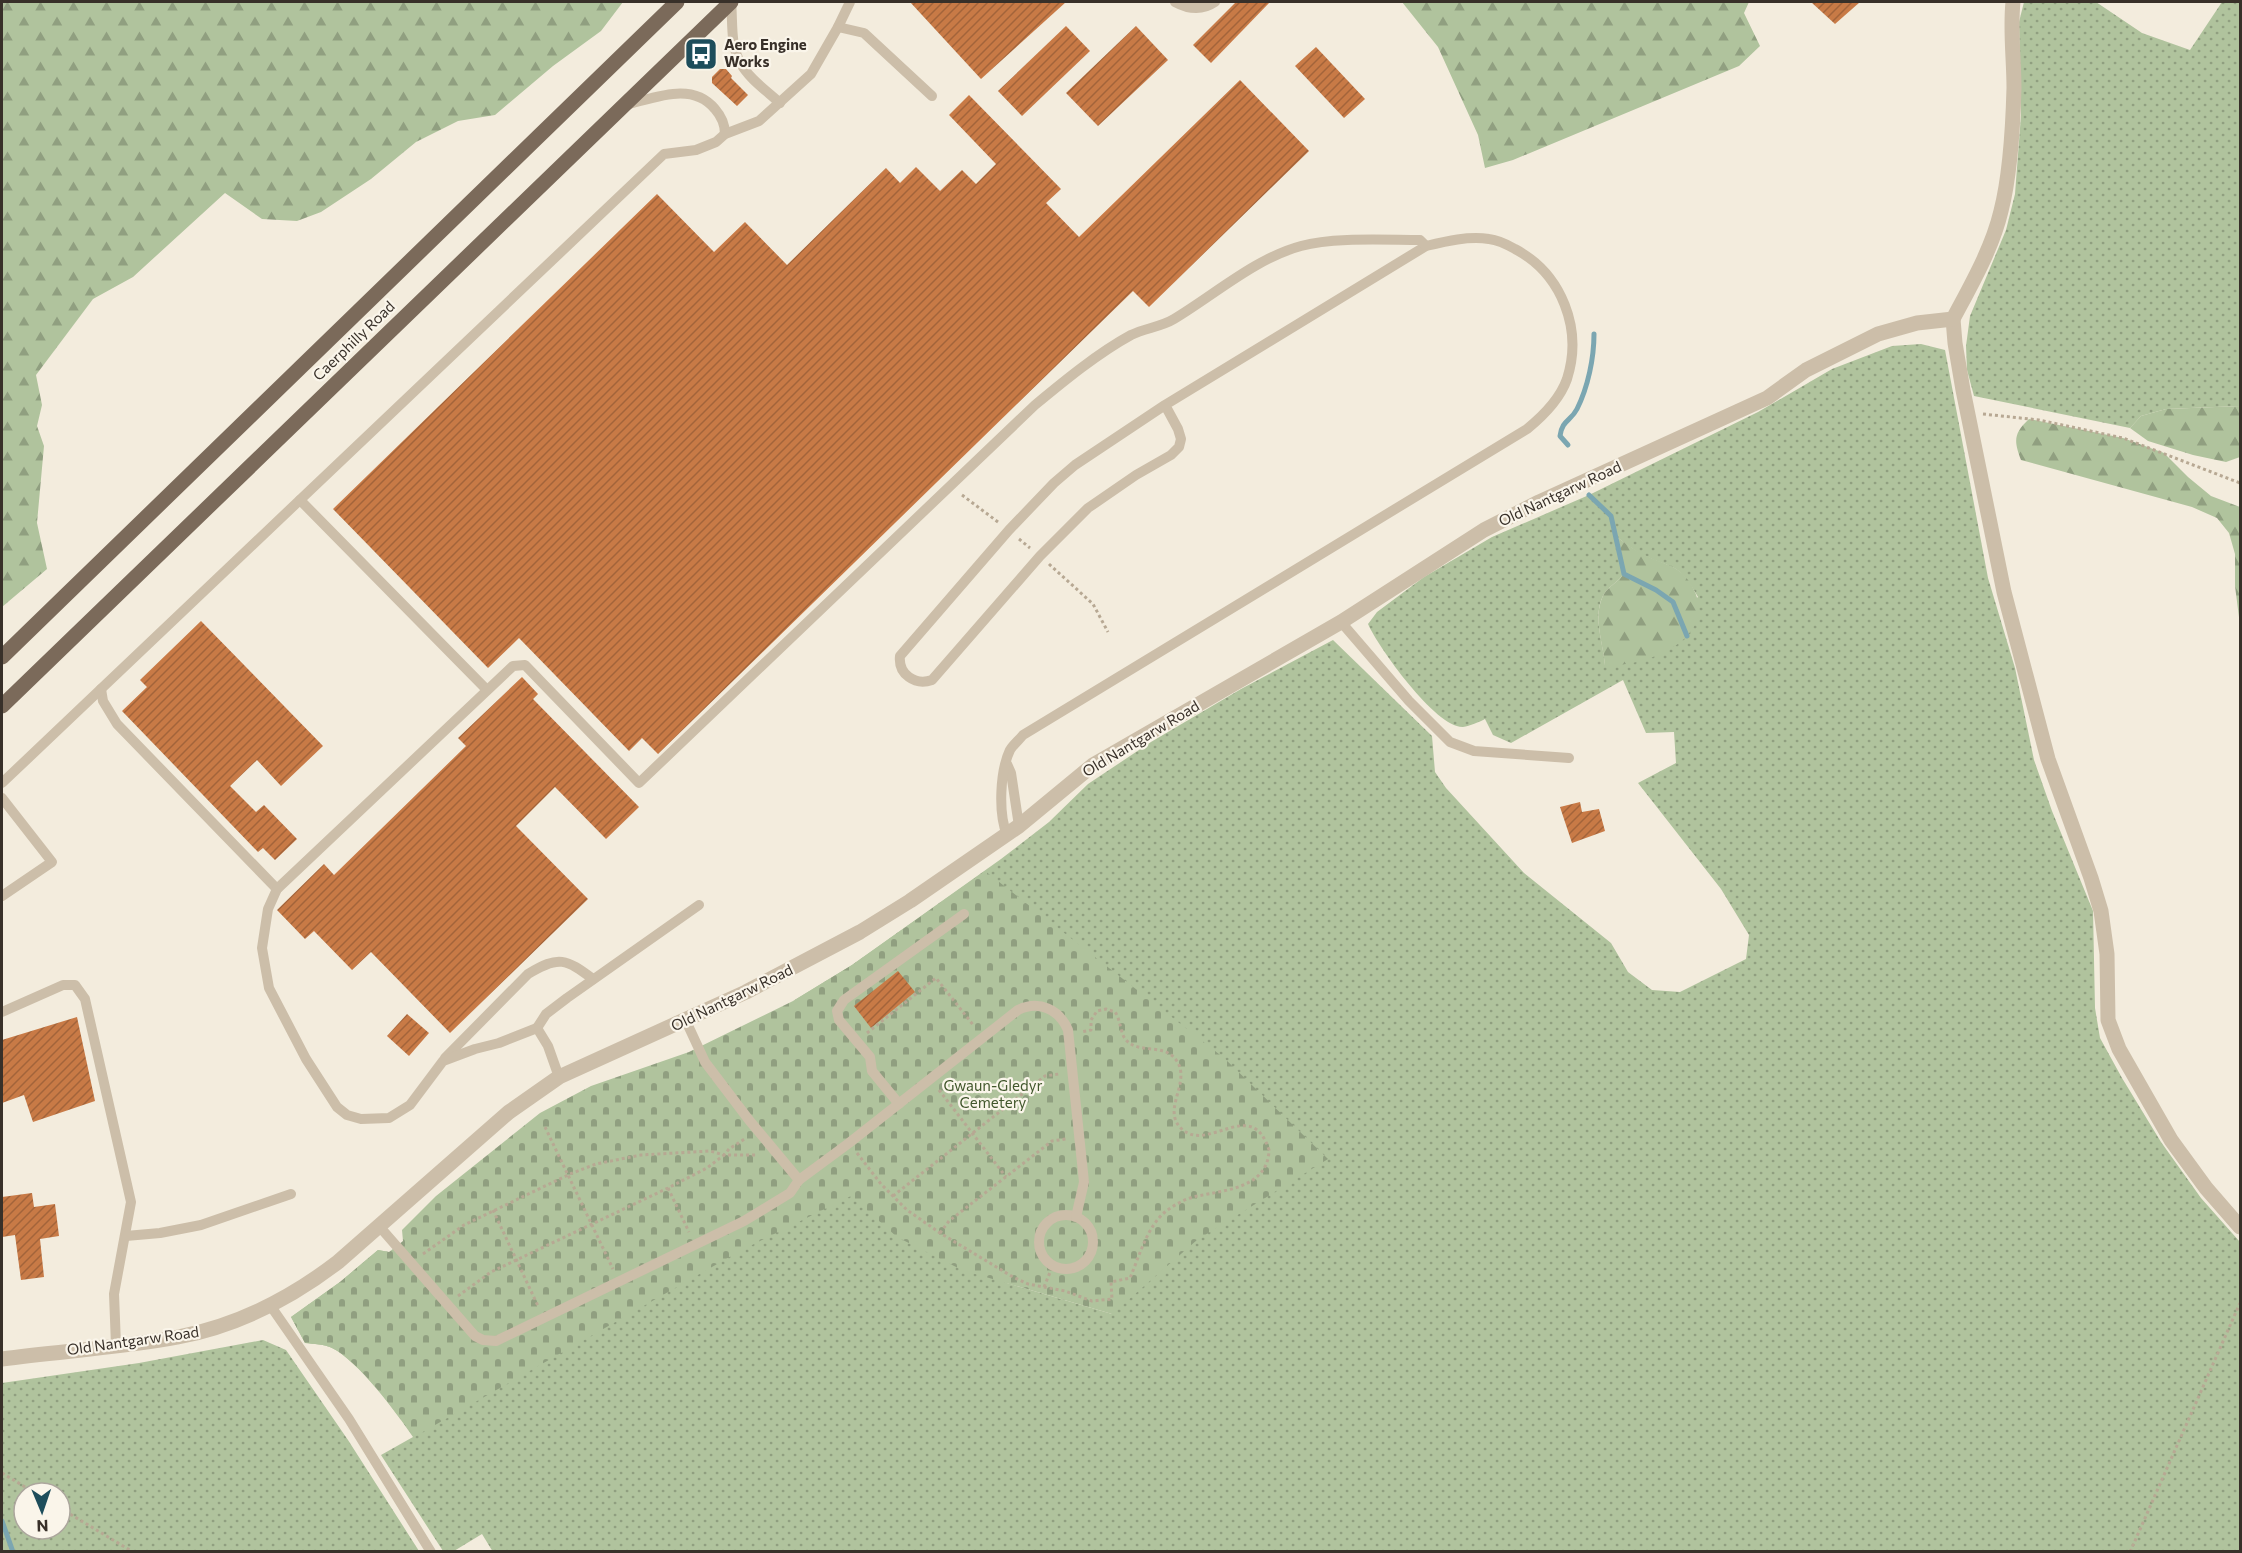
<svg xmlns="http://www.w3.org/2000/svg" width="2242" height="1553" font-family="Commissioner,sans-serif">
	<defs>
		<pattern id="grass-dots" width="8" height="8" patternUnits="userSpaceOnUse" patternTransform="scale(1.5)"><rect width="8" height="8" fill="#b0c39d"/><path d="M2 2h.1M6 6h.1" fill="none" stroke="#909f80" stroke-width="1.8" stroke-linecap="round"/></pattern>
		<pattern id="forest-firs" width="22" height="20" patternUnits="userSpaceOnUse" patternTransform="scale(1.5)"><rect width="22" height="20" fill="#b0c39d"/><path d="M5 1l3.5 6h-7zM16 11l3.5 6h-7z" fill="#909f80"/></pattern>
		<pattern id="cemetery-stones" width="16" height="16" patternUnits="userSpaceOnUse" patternTransform="scale(1.5)"><rect width="16" height="16" fill="#b0c39d"/><path d="M2 7V4a2 2 0 0 1 4 0v3zM10 15v-3a2 2 0 0 1 4 0v3z" fill="#909f80"/></pattern>
		<pattern id="building-hatch" width="6" height="6" patternUnits="userSpaceOnUse" patternTransform="scale(1.5)"><rect width="6" height="6" fill="#c87a46"/><path d="M-1 1l2-2M0 6l6-6M5 7l2-2" fill="none" stroke="#a3643a"/></pattern>
	</defs>
	<rect width="100%" height="100%" fill="#f3ecdd"/>
	<g fill="url(#grass-dots)" fill-rule="evenodd">
		<path d="M2024 2H2096L2142 33 2190 50 2222 2H2240V406L2166 409 2141 416 2130 428 1974 396 1967 370 1966 346 1970 316 2006 230 2015 194 2021 115 2019 22Z"/>
		<path d="M1921 344 1945 350 1988 578 2015 668 2034 760 2052 811 2093 911 2095 1008 2100 1038 2122 1078 2161 1142 2201 1198 2240 1242V1551L493 1552 482 1534 454 1551H443L381 1455 413 1437C396 1412 358 1361 332 1348 325 1344 313 1344 305 1343L291 1317 340 1282 378 1250 389 1252 821 1178 1007 1283 1112 1314 887 961 793 1001 852 965 1001 859 1049 822 1088 784 1151 742 1241 689 1333 640 1432 736 1435 772 1446 788 1524 873 1611 943 1628 972 1652 990 1680 992 1746 959 1749 935 1721 889 1638 783 1676 763 1674 732 1646 733 1623 680 1511 743 1493 735 1485 719C1479 722 1470 726 1463 727 1436 728 1378 647 1368 624L1377 612 1424 577 1492 537 1589 495 1758 412 1832 369 1892 346ZM1615 536C1624 542 1633 550 1643 555 1675 570 1678 562 1698 597L1605 665C1603 642 1592 615 1604 594 1608 587 1619 581 1624 574Z"/>
		<path d="M263 1340 286 1350 348 1440 419 1551H2V1383L139 1363ZM24 1493H60V1529H24Z"/>
	</g>
	<g fill="url(#forest-firs)">
		<path d="M2 2H623L601 31 553 66 495 115 458 121 416 142 371 179 321 212 297 221 262 219 225 193 133 277 93 299 36 375 42 405 37 426 44 446 37 523 47 569 2 607Z"/>
		<path d="M1402 2H1749L1744 13 1760 46 1739 66 1513 160 1485 168 1478 135 1438 47Z"/>
		<path d="M2240 406V457L2226 462 2193 455 2148 441 2130 428 2141 416 2166 409Z"/>
		<path d="M2029 419 2123 438 2164 453 2188 477 2211 496 2240 507V625L2235 586V554L2229 533 2217 518 2192 507 2021 460C2014 441 2013 434 2029 419Z"/>
		<path d="M1614 535C1623 541 1631 548 1641 553 1657 563 1676 563 1688 580 1727 634 1650 668 1605 665 1603 642 1592 615 1604 594 1608 587 1619 581 1624 574Z"/>
	</g>
	<path fill="url(#cemetery-stones)" d="M985 871 1224 1058 1328 1159 1197 1240 1112 1314 962 1270 897 1237 851 1196 740 1251 414 1437C396 1412 359 1361 332 1348 325 1344 313 1344 305 1343L291 1317 340 1282 378 1250 389 1252 403 1241 402 1230 436 1196 540 1113 591 1086 689 1052 793 1001 852 965Z"/>
	<g fill="none" stroke-linecap="round" stroke-linejoin="round">
		<g stroke="#7ba6b1" stroke-width="5">
			<path d="M1568 445 1560 436C1562 420 1571 421 1577 409 1588 387 1594 358 1594 334"/>
			<path d="M1589 495 1611 516 1624 574 1656 590 1673 602 1687 636"/>
			<path d="M2 1521 13 1552"/>
		</g>
	</g>
	<g fill="url(#building-hatch)">
		<path d="M910 2H1066L981 79Z"/>
		<path d="M1236 2H1270L1211 63 1193 45Z"/>
		<path d="M1811 2H1860L1835 24Z"/>
		<path d="M1066 26 1090 51 1022 116 998 91Z"/>
		<path d="M1136 26 1168 60 1098 126 1066 93Z"/>
		<path d="M1316 47 1365 99 1344 118 1295 66Z"/>
		<path d="M720 69H726L732 76 731 78 748 95 737 106 712 83V77Z"/>
		<path d="M1240 80 1309 151 1149 307 1133 291 658 754 642 738 629 751 519 638 488 668 333 509 657 194 714 252 745 222 787 265 886 168 900 183 916 167 940 191 962 170 976 184 996 164 949 115 969 95 1061 189 1046 203 1079 237Z"/>
		<path d="M201 621 323 746 281 786 257 760 230 786 256 812 264 805 297 839 275 860 263 848 258 852 122 711 147 687 140 680Z"/>
		<path d="M522 677 538 694 533 699 639 807 606 839 555 787 516 826 588 899 450 1033 371 952 352 970 314 931 305 939 277 910 324 864 334 875 466 746 458 738Z"/>
		<path d="M1580 802 1582 812 1599 809 1605 831 1572 843 1560 807Z"/>
		<path d="M898 971 915 992 871 1028 854 1006Z"/>
		<path d="M407 1014 429 1033 409 1056 387 1036Z"/>
		<path d="M77 1017 95 1101 33 1122 24 1095 2 1103V1040Z"/>
		<path d="M32 1193 34 1207 55 1204 59 1236 40 1239 44 1277 21 1280 15 1235 2 1237V1197Z"/>
	</g>
	<g fill="none" stroke-linecap="round" stroke-linejoin="round">
		<g stroke="#b7a893" stroke-width="3" stroke-dasharray="3 3" stroke-linecap="butt">
			<path d="M1983 414 2039 420 2123 438 2240 483"/>
			<path d="M962 495 998 522"/>
			<path d="M1019 539 1030 548"/>
			<path d="M1049 564 1093 604 1108 632"/>
			<path d="M867 1033 936 978 974 1026"/>
			<path d="M939 1090 1006 1177"/>
			<path d="M545 1127 613 1269"/>
			<path d="M857 1153 881 1184 907 1210 940 1233 1013 1277 1028 1284 1065 1291 1092 1301 1112 1299 1111 1282 1130 1278C1139 1257 1147 1227 1165 1212 1174 1205 1186 1198 1198 1196 1225 1190 1268 1188 1269 1150 1252 1096 1210 1152 1183 1130 1161 1112 1188 1087 1179 1065 1168 1041 1141 1055 1127 1041 1120 1035 1121 1020 1115 1012L1106 1009 1097 1011 1091 1020V1030L1081 1032"/>
			<path d="M668 1188 689 1232"/>
			<path d="M893 1196 1045 1076 1059 1074"/>
			<path d="M493 1210 538 1306"/>
			<path d="M940 1233 949 1221 1052 1141 1066 1139"/>
			<path d="M423 1254 464 1225 570 1174 596 1164 641 1155 710 1151 724 1155 729 1149 746 1138"/>
			<path d="M1044 1287 1053 1265"/>
			<path d="M458 1296 491 1272 668 1188 707 1168 724 1155H758"/>
			<path d="M2 1473 35 1493"/>
			<path d="M60 1508 133 1552"/>
			<path d="M2130 1552 2240 1303"/>
		</g>
		<g stroke="#ccbea9" stroke-width="10">
			<path d="M731 2C733 20 730 45 740 62 748 78 767 91 780 103"/>
			<path d="M1175 2C1188 9 1202 11 1215 2"/>
			<path d="M838 27 864 33 932 96"/>
			<path d="M625 105C655 98 692 81 715 109 722 117 725 124 725 134"/>
			<path d="M300 500 487 690"/>
			<path d="M1341 622 1409 701 1450 742 1474 751 1569 758"/>
			<path d="M101 689 103 701 117 724 277 889"/>
			<path d="M1007 764 1011 773 1019 826"/>
			<path d="M2 783 664 154 696 150 716 142 725 134 759 121 811 74 838 27 850 2"/>
			<path d="M2 798 52 862 2 896"/>
			<path d="M1007 835C998 813 1000 771 1010 750 1013 745 1019 740 1023 735L1527 429C1543 416 1560 399 1567 379 1583 329 1562 274 1515 249 1508 245 1498 240 1489 239 1468 236 1447 241 1426 246L1165 405 1178 429 1181 439 1179 447 1171 455 1136 475 1088 508 1040 556 932 680C915 686 898 674 900 656L1009 530 1054 483 1075 465 1165 405"/>
			<path d="M2 1012 63 985H75L85 999 131 1202 114 1294 116 1345"/>
			<path d="M686 1021 705 1062 749 1120 799 1180"/>
			<path d="M537 1028 546 1014 567 998 699 905"/>
			<path d="M445 1058 528 974C559 955 566 959 593 979"/>
			<path d="M559 1077 548 1046 537 1028 499 1043 475 1049 443 1061 410 1105 389 1118 361 1119 347 1115 337 1107 306 1059 269 988 262 948 268 909 277 889 513 666 525 665 639 783 1035 405C1064 381 1098 353 1131 335 1145 328 1161 327 1174 319 1214 295 1256 258 1301 246 1333 237 1385 240 1420 240L1426 246"/>
			<path d="M899 1104 872 1071 870 1057 839 1020 837 1011 844 1000 964 914"/>
			<circle cx="1066" cy="1242" r="27"/>
			<path d="M379 1226 475 1336 483 1340 496 1341 744 1221 790 1193 799 1180 849 1143 1018 1010C1039 1000 1059 1009 1068 1030L1084 1182 1076 1217"/>
			<path d="M126 1236 160 1233 201 1225 291 1194"/>
			<path d="M270 1305 349 1419 431 1552"/>
		</g>
		<g stroke="#ccbea9" stroke-width="15">
			<path d="M1953 319 1955 343 1963 390 2004 592 2048 759 2091 878 2101 911 2107 954 2108 1020 2119 1049 2171 1140 2206 1188 2240 1227"/>
			<path d="M2 1359C60 1351 120 1348 178 1337 237 1326 291 1298 338 1262L509 1112 559 1077 746 992 860 932 910 901 1019 826 1093 765 1341 622 1484 530 1539 502 1767 398 1806 370 1878 334 1917 323 1953 319C1971 285 1992 249 2001 211 2010 176 2013 125 2014 88 2014 59 2010 30 2013 2"/>
		</g>
		<g stroke="#7b6a5a" stroke-width="15">
			<path d="M2 657 677 2"/>
			<path d="M2 706 731 2"/>
		</g>
	</g>
	<defs>
		<symbol id="bus-square" viewBox="-11 -11 22 22"><rect x="-9" y="-9" width="18" height="18" rx="4" fill="#1d4d5b" stroke="#faf5ea"/><path d="M-5-6H5V4H4V6H2V4H-2V6H-4V4H-5ZM-3.5-4V0h7V-4ZM-3.5 1.2v1.5H-2V1.2ZM2 1.2v1.5H3.5V1.2Z" fill="#fff"/></symbol>
	</defs>
	<g fill-rule="evenodd">
		<use href="#bus-square" x="682" y="35" width="38" height="38"/>
	</g>
	<g text-anchor="middle" stroke-width="4.5" stroke-linejoin="round" paint-order="stroke">
		<g font-size="15" font-weight="bold" fill="#383029" stroke="#faf5ea" text-anchor="start">
			<text x="724" y="50">Aero Engine<tspan x="724" dy="17">Works</tspan></text>
		</g>
		<g font-size="15" fill="#383029" stroke="#faf5ea">
			<text transform="translate(354 341) rotate(-44)" y="5">Caerphilly Road</text>
			<text transform="translate(1560 494) rotate(-25)" y="5">Old Nantgarw Road</text>
			<text transform="translate(1141 739) rotate(-31)" y="5">Old Nantgarw Road</text>
			<text transform="translate(732 998) rotate(-26)" y="5">Old Nantgarw Road</text>
			<text transform="translate(133 1341) rotate(-8)" y="5">Old Nantgarw Road</text>
		</g>
		<g font-size="15" fill="#41572c" stroke="#faf5ea">
			<text x="993" y="1091">Gwaun-Gledyr<tspan x="993" dy="17">Cemetery</tspan></text>
		</g>
	</g>
	<rect width="2242" height="1553" fill="none" stroke="#383029" stroke-width="6"/>
	<g transform="translate(42 1511) rotate(178)"><circle r="28" fill="#faf5ea" stroke="#aca69d" stroke-width="1.5"/>
	<path d="M0-4.5L10 22L0 15L-10 22Z" fill="#1d4d5b"/>
	<text y="-9" font-size="16" font-weight="bold" text-anchor="middle" fill="#383029">N</text>
	</g>
</svg>
